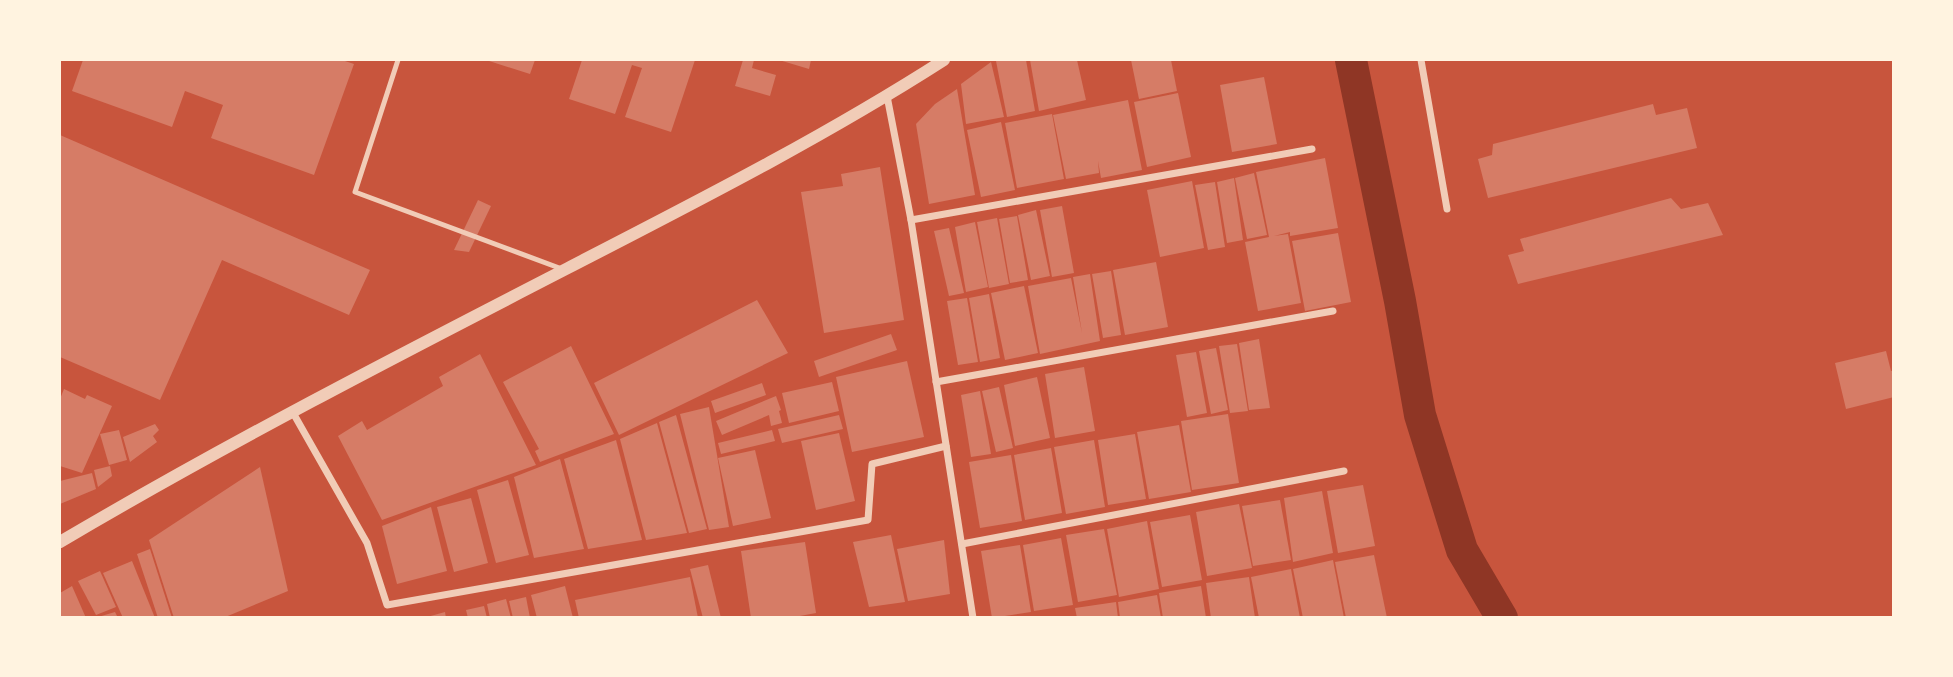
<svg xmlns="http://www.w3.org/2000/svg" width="1953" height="677" font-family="'Asap Condensed',sans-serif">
	<rect width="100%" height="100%" fill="#c8553d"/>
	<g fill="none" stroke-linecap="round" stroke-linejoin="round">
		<path stroke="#8f3625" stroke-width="32" d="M1351 60 1400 301 1420 415 1462 550 1502 618"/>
	</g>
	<g fill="#d67c66">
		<path d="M83 60H342L354 64 314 175 211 138 223 105 185 91 172 127 72 91Z"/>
		<path d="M486 60H535L530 74Z"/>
		<path d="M582 60H695L671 132 625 117 642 68 632 65 615 114 569 99Z"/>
		<path d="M743 60H754L752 68 776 75 770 96 735 86Z"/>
		<path d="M779 60H811L809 69Z"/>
		<path d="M997 60H1026L1035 111 1007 117 996 61Z"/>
		<path d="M1030 60H1077L1086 100 1039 111Z"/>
		<path d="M1131 60H1171L1177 91 1139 99Z"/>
		<path d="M991 62 1004 117 966 124 961 84Z"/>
		<path d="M1264 77 1277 144 1232 152 1220 85Z"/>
		<path d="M957 89 975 195 929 204 916 124 935 104Z"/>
		<path d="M1178 93 1191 157 1147 167 1134 102Z"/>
		<path d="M1128 100 1142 170 1101 178 1098 161 1099 173 1066 179 1053 115Z"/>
		<path d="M1653 104 1656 115 1687 108 1697 148 1488 198 1478 159 1492 155 1493 144Z"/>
		<path d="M1052 114 1064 179 1017 188 1005 123Z"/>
		<path d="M1001 122 1015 190 981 197 967 130Z"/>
		<path d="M60 135 370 270 349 315 222 260 160 400 60 357Z"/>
		<path d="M1325 158 1338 228 1290 236V232L1274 236 1288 234 1301 303 1258 311 1245 242 1269 237 1256 172Z"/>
		<path d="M880 167 904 320 824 333 801 192 843 186 841 174Z"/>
		<path d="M1254 173 1267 235 1247 239 1235 178Z"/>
		<path d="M1234 178 1243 240 1227 243 1217 182Z"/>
		<path d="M1192 181 1204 248 1160 257 1147 190Z"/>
		<path d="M1215 182 1225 247 1208 250 1195 185Z"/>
		<path d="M1671 198 1681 209 1708 203 1723 235 1518 284 1508 255 1524 251 1520 239Z"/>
		<path d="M478 200 491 206 469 252 454 250Z"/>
		<path d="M1062 206 1074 273 1052 277 1040 210Z"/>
		<path d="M1036 210 1050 276 1031 280 1018 215Z"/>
		<path d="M1017 216 1028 280 1010 283 999 219Z"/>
		<path d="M997 218 1009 284 989 288 977 222Z"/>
		<path d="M975 222 988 287 966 292 955 227Z"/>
		<path d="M949 228 964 293 949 296 934 231Z"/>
		<path d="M1338 233 1351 302 1305 311 1292 241Z"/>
		<path d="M1156 262 1168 327 1125 335 1113 270Z"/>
		<path d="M1111 271 1121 335 1103 338 1092 274Z"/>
		<path d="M1090 274 1100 341 1040 354 1028 286 1071 278 1082 333 1073 277Z"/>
		<path d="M1024 286 1038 353 1005 360 991 293Z"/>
		<path d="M989 294 1000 358 980 362 969 298Z"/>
		<path d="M967 298 978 362 958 365 947 301Z"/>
		<path d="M757 300 788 353 619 435 594 383Z"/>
		<path d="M891 334 897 350 819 377 814 361Z"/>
		<path d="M1259 339 1270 408 1249 410 1239 343Z"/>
		<path d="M1237 344 1248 411 1230 413 1219 346Z"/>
		<path d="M571 346 614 434 540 462 535 451 539 449 503 382Z"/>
		<path d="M1216 348 1228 410 1211 414 1199 351Z"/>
		<path d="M1886 351 1891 371 1894 370V397L1846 409 1835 363Z"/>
		<path d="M1196 352 1207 413 1187 417 1176 355Z"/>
		<path d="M480 354 536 465 382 520 338 436 362 421 367 430 443 386 439 377Z"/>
		<path d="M907 361 924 437 852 452 836 377Z"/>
		<path d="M1084 367 1095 431 1055 438 1045 374Z"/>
		<path d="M1037 377 1050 438 1015 446 1004 385Z"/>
		<path d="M832 382 839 411 789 423 782 393Z"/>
		<path d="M762 383 766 395 715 413 711 401Z"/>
		<path d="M999 387 1013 448 996 452 982 391Z"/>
		<path d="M64 389 85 399 87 395 112 406 82 473 60 466V399Z"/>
		<path d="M980 391 991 454 971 457 961 395Z"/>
		<path d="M776 396 781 410 779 411 782 423 771 426 769 415 722 435 716 421Z"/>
		<path d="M709 407 729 527 709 530 680 414Z"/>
		<path d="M1228 414 1239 483 1192 490 1181 421Z"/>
		<path d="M676 415 707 529 689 533 659 422Z"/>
		<path d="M839 415 843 429 782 443 778 429Z"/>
		<path d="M657 423 687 533 646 540 620 439Z"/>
		<path d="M155 424 159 430 153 436 157 442 130 462 123 437Z"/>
		<path d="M1179 425 1191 492 1149 499 1137 432Z"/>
		<path d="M119 430 127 460 109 465 100 434Z"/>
		<path d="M772 430 775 441 721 454 718 443Z"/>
		<path d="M839 433 855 501 816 510 801 441Z"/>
		<path d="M1135 434 1146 499 1108 505 1098 440Z"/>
		<path d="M616 440 642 540 588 549 564 459Z"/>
		<path d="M1094 440 1105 507 1066 514 1054 447Z"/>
		<path d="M1051 448 1062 513 1025 520 1014 455Z"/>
		<path d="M755 450 771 518 733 526 718 458Z"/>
		<path d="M1011 455 1022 521 980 528 969 462Z"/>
		<path d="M560 459 584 549 534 558 514 477Z"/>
		<path d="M110 466 112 476 98 487 94 470Z"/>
		<path d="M260 467 288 591 223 618H174L149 540Z"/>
		<path d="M92 473 96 489 60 504 61 491 60 481Z"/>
		<path d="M508 480 529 555 496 563 477 490Z"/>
		<path d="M1363 485 1375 546 1338 553 1327 491Z"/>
		<path d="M1322 491 1333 553 1293 562 1284 498Z"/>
		<path d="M471 498 488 563 454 572 437 507Z"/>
		<path d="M1280 500 1291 560 1253 566 1242 506Z"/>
		<path d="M1239 504 1252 568 1207 576 1196 512Z"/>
		<path d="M431 507 447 571 397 584 382 526Z"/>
		<path d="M1190 515 1202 580 1162 587 1150 522Z"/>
		<path d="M1147 521 1159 589 1119 597 1107 529Z"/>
		<path d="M1104 529 1117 595 1078 602 1066 535Z"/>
		<path d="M891 535 905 602 869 607 853 542Z"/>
		<path d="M1061 538 1073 605 1034 611 1023 545Z"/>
		<path d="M944 540 950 594 908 601 897 549Z"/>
		<path d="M805 542 816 613 789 618H751L741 551Z"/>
		<path d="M1020 545 1031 612 992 618 981 551Z"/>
		<path d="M150 549 172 618H158L137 554Z"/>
		<path d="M1374 555 1387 618H1346L1335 562Z"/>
		<path d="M1333 560 1344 618H1303L1293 569Z"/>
		<path d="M132 561 155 618H123L103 573Z"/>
		<path d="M708 565 721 618H703L690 569Z"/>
		<path d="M1291 569 1300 618H1259L1251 577Z"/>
		<path d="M100 571 116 607 96 615 78 581Z"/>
		<path d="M690 577 698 618H579L575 600Z"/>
		<path d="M1249 577 1255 618H1211L1206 583Z"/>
		<path d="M72 586 86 618H60V593Z"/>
		<path d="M565 586 573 618H537L531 595Z"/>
		<path d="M1201 586 1206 618H1163L1159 593Z"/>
		<path d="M1157 595 1161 618H1120L1118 602Z"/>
		<path d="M526 597 530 618H513L509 601Z"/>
		<path d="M506 599 511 618H490L487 604Z"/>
		<path d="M1116 602 1118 618H1077L1075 608Z"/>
		<path d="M484 606 487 618H468L466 610Z"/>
		<path d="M115 612 118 618H98V617Z"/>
		<path d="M445 612 446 618H427V617Z"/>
	</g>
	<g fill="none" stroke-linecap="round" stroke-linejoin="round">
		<path stroke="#f1ccb7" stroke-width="5" d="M398 60 355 192 562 269"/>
		<g stroke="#f1ccb7" stroke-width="7">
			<path d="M1421 60 1447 209"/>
			<path d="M887 96 911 220 973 618"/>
			<path d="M911 220 1312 149"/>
			<path d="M936 382 1333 311"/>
			<path d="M292 411 367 543 387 605 868 520 872 464 946 446"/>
			<path d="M962 544 1344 471"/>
		</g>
		<path stroke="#f1ccb7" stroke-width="12" d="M60 542C226 444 397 356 568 268 696 202 824 137 944 60"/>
	</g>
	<rect width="1953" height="677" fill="none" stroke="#fff3e0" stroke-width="122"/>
</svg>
